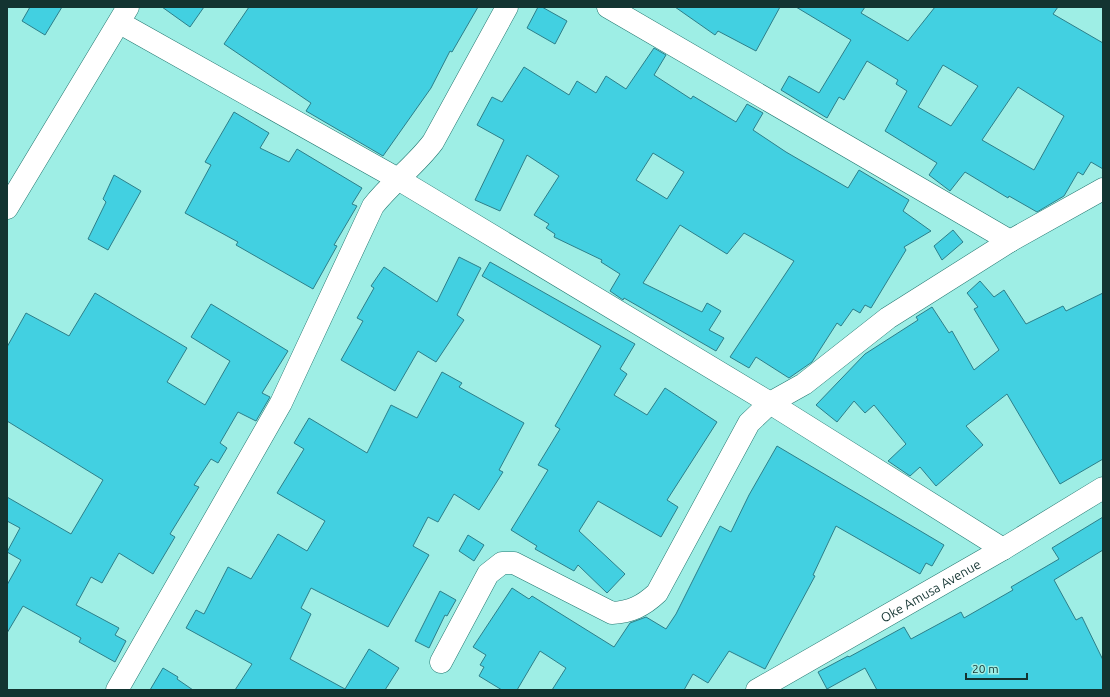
<svg xmlns="http://www.w3.org/2000/svg" width="1110" height="697" font-family="Ubuntu,sans-serif">
	<rect width="100%" height="100%" fill="#9eeee5"/>
	<g fill="#42d0e1" stroke="#2d7f8a" fill-rule="evenodd">
		<path d="M30 7H62L45 35 22 21Z"/>
		<path d="M162 7H204L190 27Z"/>
		<path d="M249 7H478L452 52 450 51 431 88 383 156 306 111 311 103 224 44Z"/>
		<path d="M538 7H542L567 21 555 44 527 28Z"/>
		<path d="M675 7H780L756 51 718 31 715 35Z"/>
		<path d="M796 7H865L861 13 908 41 935 7H1058L1053 14 1103 43V169L1091 162 1083 175 1078 172 1064 196 1037 212 1009 196 1008 198 965 172 950 191 929 175 937 163 885 131 907 91 896 84 898 80 867 61 844 100 839 97 827 118 781 90 789 76 819 93 851 40ZM943 65 978 86 951 126 918 107ZM1018 87 1064 116 1034 170 982 140Z"/>
		<path d="M654 48 666 55 654 75 691 99 693 96 736 122 747 104 763 113 753 130 786 152 848 188 859 170 909 200 903 211 931 231 904 247 906 250 871 308 865 305 860 313 853 309 841 326 837 323 812 362 789 378 756 357 749 368 730 357 794 261 744 233 727 254 680 225 643 283 702 312 707 303 721 311 709 330 724 338 716 351 624 298 623 300 610 291 620 274 601 262 602 260 554 237 555 234 546 228 549 224 534 215 559 176 527 155 500 211 475 200 504 140 477 125 492 97 502 102 524 67 569 95 577 81 596 93 606 76 626 89ZM653 153 684 172 667 199 636 180Z"/>
		<path d="M234 112 269 133 260 148 289 162 297 149 362 188 352 204 357 206 334 245 337 246 313 289 236 245 238 242 185 213 211 165 205 162Z"/>
		<path d="M114 175 141 191 108 250 88 239 106 202 103 199Z"/>
		<path d="M953 230 963 242 942 260 934 246Z"/>
		<path d="M459 257 481 268 457 315 464 320 436 362 418 351 395 391 341 360 363 321 357 318 374 288 371 286 384 267 437 302Z"/>
		<path d="M490 262 635 344 620 369 627 374 614 395 647 415 665 388 717 422 667 500 678 507 661 537 598 501 579 531 625 574 607 593 578 565 574 571 535 549 537 546 511 530 548 470 538 465 560 429 555 426 601 346 482 276Z"/>
		<path d="M980 281 994 297 1004 290 1026 324 1063 306 1066 311 1103 293V459L1060 484 1007 394 966 426 983 445 936 486 920 467 910 476 888 461 906 444 874 405 865 413 854 401 837 422 816 405 865 354 918 320 916 317 932 307 949 333 952 331 974 370 999 350 974 309 978 307 967 293Z"/>
		<path d="M95 293 187 348 167 382 205 405 230 361 191 337 211 304 288 351 262 393 270 397 256 421 238 412 220 443 227 448 218 463 211 459 194 485 199 487 170 534 175 537 153 574 119 553 102 583 91 577 76 605 119 628 115 635 126 641 115 662 79 642 81 638 23 606 7 633V585L21 560 7 552 20 528 7 521V497L71 534 103 480 7 421V347L26 313 69 336Z"/>
		<path d="M442 372 462 383 459 387 524 423 499 470 503 472 479 510 454 494 438 522 428 517 413 546 429 555 388 627 311 588 301 608 311 614 290 659 345 689 369 649 399 668 385 690H235L252 664 186 628 196 610 204 614 228 567 251 579 278 534 307 551 325 521 277 493 304 449 294 443 309 418 367 453 391 405 417 418Z"/>
		<path d="M777 446 944 545 932 566 926 563 920 574 836 526 813 575 815 576 765 669 729 651 708 683 693 674 684 690H552L566 668 540 651 517 690H502L479 676 484 667 480 665 486 655 473 647 512 588 529 599 532 596 614 647 630 623 646 617 666 629 676 614 720 526 731 532 749 495Z"/>
		<path d="M1103 517V550L1054 580 1076 620 1082 617 1103 660V690H877L865 668 827 689 818 672 848 656 849 657 904 627 911 639 961 612 964 618 1013 590 1011 587 1059 559 1052 548Z"/>
		<path d="M468 535 484 545 474 561 459 551Z"/>
		<path d="M440 591 456 600 447 616 445 615 429 648 415 641Z"/>
		<path d="M163 668 178 677 177 679 193 690H150Z"/>
	</g>
	<g fill="none" stroke-linecap="round" stroke-linejoin="round">
		<defs>
			<g id="minor">
				<path d="M608 7 1010 241"/>
				<path d="M120 23 398 179 770 403 1003 549"/>
				<path d="M7 208 128 7"/>
				<path d="M441 662 488 574 502 563H514L612 613C631 612 643 606 657 593L749 423 770 403 804 384 888 318 1010 241 1103 189"/>
				<path d="M117 690 281 403 373 206C391 183 415 166 433 142L507 7"/>
				<path id="s1" d="M757 690 1003 549 1103 488"/>
			</g>
		</defs>
		<use href="#minor" stroke="#237770" stroke-width="23"/>
		<use href="#minor" stroke="#fff" stroke-width="22"/>
	</g>
	<g text-anchor="middle" stroke-width="3" stroke-linejoin="round" paint-order="stroke">
		<g font-size="13" fill="#133431" stroke="#9eeee5">
			<text dy="5" stroke="none"><textPath href="#s1" startOffset="200">Oke Amusa Avenue</textPath></text>
		</g>
	</g>
	<rect width="1110" height="697" fill="none" stroke="#133431" stroke-width="16"/>
	<path d="M966 673v6h61v-6" fill="none" stroke="#133431" stroke-width="2"/>
	<text x="972" y="673" font-size="12" fill="#133431" stroke="#9eeee5" stroke-width="3" paint-order="stroke">20 m</text>
</svg>
